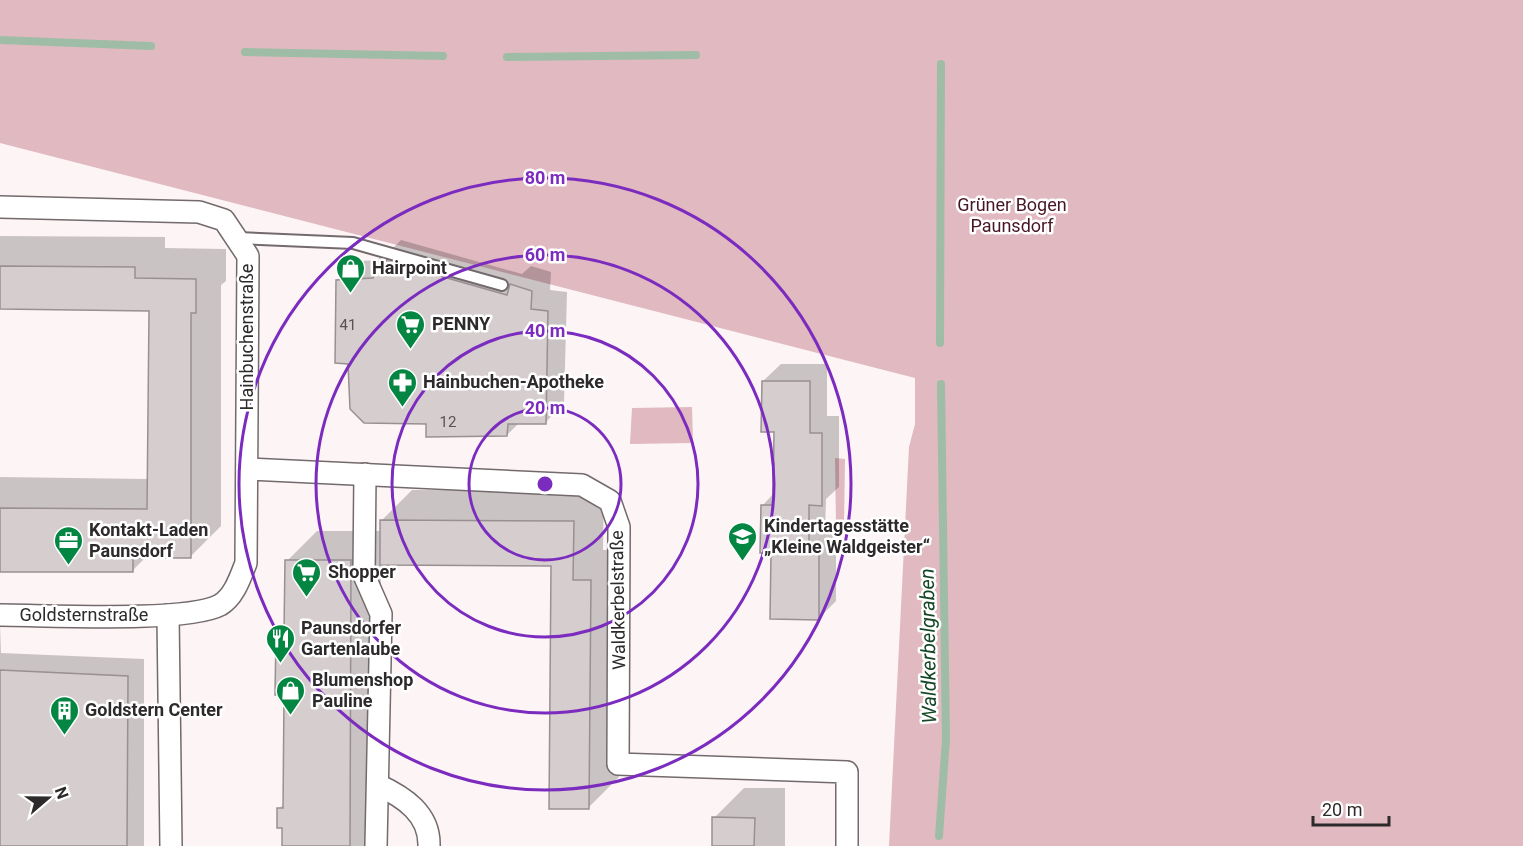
<svg xmlns="http://www.w3.org/2000/svg" width="1523" height="846" font-family="Roboto,sans-serif">
	<rect width="100%" height="100%" fill="#fdf4f6"/>
	<g fill="#e0b9c1">
		<path d="M0 0H1523V846H889L909 447 915 424V378L0 143Z"/>
		<path d="M692 407 693 443 630 444 632 408Z"/>
		<path d="M835 458 845 459 844 524 836 525Z"/>
	</g>
	<g fill="#0003">
		<path d="M0 236 165 237V248L226 249V281L221 285V526L190 557H146L133 570H0V477L148 479 150 309 0 308Z"/>
		<path d="M401 240 522 274 531 266 551 272 550 290 567 292 564 403 545 423H519L507 435 427 422 350 362 337 280 357 261 381 260Z"/>
		<path d="M781 364H827V416H839V487L826 499 825 531H836V601L818 619 772 552 762 506 774 493 775 431 763 381Z"/>
		<path d="M412 490 604 491 603 550H621L619 777 589 807 552 565 381 564 379 846H283V827L279 809 284 804 285 694 278 632 286 624 287 561 317 531H382V520Z"/>
		<path d="M0 624 1 653 144 659V846H0Z"/>
		<path d="M744 788H785V846H713L714 818Z"/>
	</g>
	<g fill="none" stroke-linecap="round" stroke-linejoin="round">
		<g stroke="#9fbda6" stroke-width="8">
			<path d="M0 40 151 46"/>
			<path d="M245 52 443 56"/>
			<path d="M507 57 696 55"/>
			<path d="M940 343 941 64"/>
			<path d="M939 836 946 739 941 384"/>
		</g>
	</g>
	<g fill="#d5cdce" stroke="#989092" stroke-width="1.5">
		<path d="M380 259 507 295 510 284 532 291 531 309 548 311 546 424H508L507 436 426 437V424L364 423 350 409 348 364 335 363 336 280 373 278Z"/>
		<path d="M0 266 135 267V278L196 279V313H191V558H133V572H0V508L147 509 149 311 0 309Z"/>
		<path d="M762 381H810V433H822V506L809 505V548H819V620L770 619 771 553H760L761 505H773L774 432H761Z"/>
		<path d="M380 520 574 521 573 580H591L589 809H549L551 566 380 565Z"/>
		<path d="M285 560H351L350 846H282V828H277V808H283L284 695H275L276 632H284Z"/>
		<path d="M0 670 128 676 127 846H0Z"/>
		<path d="M712 817 755 818 754 846H712Z"/>
	</g>
	<g fill="none" stroke-linecap="round" stroke-linejoin="round">
		<defs>
			<path id="lane" d="M237 238 353 243 502 285"/>
			<g id="street">
				<path d="M0 207 199 212 224 220 248 256 246 563C240 578 234 597 220 605 186 623 44 615 0 615"/>
				<path d="M247 469 582 485 610 501 619 527 618 764 847 772V846"/>
				<path d="M365 474 364 575 381 614 376 846"/>
				<path d="M168 615 171 846"/>
				<path d="M378 785C404 797 430 814 429 846"/>
			</g>
		</defs>
		<use href="#lane" stroke="#726a6c" stroke-width="14"/>
		<use href="#street" stroke="#726a6c" stroke-width="24"/>
		<use href="#lane" stroke="#fff" stroke-width="10"/>
		<use href="#street" stroke="#fff" stroke-width="21"/>
	</g>
	<g fill="none" stroke="#7b2cbf" stroke-width="3">
		<circle cx="545" cy="484" r="76"/>
		<circle cx="545" cy="484" r="153"/>
		<circle cx="545" cy="484" r="229"/>
		<circle cx="545" cy="484" r="306"/>
	</g>
	<defs>
		<symbol id="shop-pin" viewBox="-11 -11 22 30"><path d="M0 17L-7.5 6A9.5 9.5 0 1 1 7.5 6Z" fill="#028641" stroke="#fff"/><path d="M-5-2.5h2.3a2.7 3.5 0 0 1 5.4 0H5L5.5 6h-11ZM-1.5-2.5h3a1.5 2.3 0 0 0-3 0Z" fill="#fff"/></symbol>
		<symbol id="supermarket-pin" viewBox="-11 -11 22 30"><path d="M0 17L-7.5 6A9.5 9.5 0 1 1 7.5 6Z" fill="#028641" stroke="#fff"/><path d="M-6-5.5h2.5l.6 2H6L4.5 2H-2.5L-4.4-4H-6ZM-1.5 3.2a1.3 1.3 0 1 0 .1 0ZM3 3.2a1.3 1.3 0 1 0 .1 0Z" fill="#fff"/></symbol>
		<symbol id="pharmacy-pin" viewBox="-11 -11 22 30"><path d="M0 17L-7.5 6A9.5 9.5 0 1 1 7.5 6Z" fill="#028641" stroke="#fff"/><path d="M-2-6h4v4h4v4h-4v4h-4v-4h-4v-4h4Z" fill="#fff"/></symbol>
		<symbol id="school-pin" viewBox="-11 -11 22 30"><path d="M0 17L-7.5 6A9.5 9.5 0 1 1 7.5 6Z" fill="#028641" stroke="#fff"/><path d="M0-5L7-2L0 1L-7-2ZM-4 1L0 2.5L4 1V4Q0 6-4 4Z" fill="#fff"/></symbol>
		<symbol id="office-pin" viewBox="-11 -11 22 30"><path d="M0 17L-7.5 6A9.5 9.5 0 1 1 7.5 6Z" fill="#028641" stroke="#fff"/><path d="M-6-3h4V-5.5h4V-3h4V5H-6ZM-1-4.5V-3h2v-1.5ZM-6 0V1H6V0Z" fill="#fff"/></symbol>
		<symbol id="restaurant-pin" viewBox="-11 -11 22 30"><path d="M0 17L-7.5 6A9.5 9.5 0 1 1 7.5 6Z" fill="#028641" stroke="#fff"/><path d="M-5-6h1v4h1v-4h1v4h1v-4h1v5L-1.5 .5V6h-2V.5L-5-1ZM5-6V6H3V1.5H1.5Q1.5-4 5-6Z" fill="#fff"/></symbol>
		<symbol id="building-pin" viewBox="-11 -11 22 30"><path d="M0 17L-7.5 6A9.5 9.5 0 1 1 7.5 6Z" fill="#028641" stroke="#fff"/><path d="M-4-6H4V6H1V3H-1V6H-4ZM-2.5-4.3h1.7v1.8h-1.7ZM.8-4.3h1.7v1.8H.8ZM-2.5-1h1.7V.8h-1.7ZM.8-1h1.7V.8H.8Z" fill="#fff"/></symbol>
	</defs>
	<g fill-rule="evenodd">
		<use href="#shop-pin" x="334" y="252" width="33" height="45"/>
		<use href="#supermarket-pin" x="394" y="308" width="33" height="45"/>
		<use href="#pharmacy-pin" x="386" y="366" width="33" height="45"/>
		<use href="#school-pin" x="726" y="520" width="33" height="45"/>
		<use href="#office-pin" x="52" y="524" width="33" height="45"/>
		<use href="#supermarket-pin" x="290" y="556" width="33" height="45"/>
		<use href="#restaurant-pin" x="264" y="622" width="33" height="45"/>
		<use href="#shop-pin" x="274" y="674" width="33" height="45"/>
		<use href="#building-pin" x="48" y="694" width="33" height="45"/>
	</g>
	<g text-anchor="middle" stroke-width="5" stroke-linejoin="round" paint-order="stroke">
		<g font-size="15" fill="#575354">
			<text x="348" y="330">41</text>
			<text x="448" y="427">12</text>
		</g>
		<g font-size="18" fill="#471625" stroke="#fff">
			<text x="1012" y="211">Grüner Bogen<tspan x="1012" dy="21">Paunsdorf</tspan></text>
		</g>
		<g font-size="18" font-weight="bold" fill="#2d2a2b" stroke="#fff" text-anchor="start">
			<text x="372" y="274">Hairpoint</text>
			<text x="432" y="330">PENNY</text>
			<text x="423" y="388">Hainbuchen-Apotheke</text>
			<text x="764" y="532">Kindertagesstätte<tspan x="764" dy="21">„Kleine Waldgeister“</tspan></text>
			<text x="89" y="536">Kontakt-Laden<tspan x="89" dy="21">Paunsdorf</tspan></text>
			<text x="328" y="578">Shopper</text>
			<text x="301" y="634">Paunsdorfer<tspan x="301" dy="21">Gartenlaube</tspan></text>
			<text x="312" y="686">Blumenshop<tspan x="312" dy="21">Pauline</tspan></text>
			<text x="85" y="716">Goldstern Center</text>
		</g>
		<g font-size="18" fill="#2d2a2b" stroke="#fff">
			<text transform="translate(247 337) rotate(-90)" y="6">Hainbuchenstraße</text>
			<text transform="translate(618 600) rotate(-91)" y="6">Waldkerbelstraße</text>
			<text x="84" y="621">Goldsternstraße</text>
		</g>
		<g font-size="20" font-style="italic" fill="#154626" stroke="#fff">
			<text transform="translate(928 646) rotate(-91)" y="7">Waldkerbelgraben</text>
		</g>
	</g>
	<circle cx="545" cy="484" r="9" fill="#7b2cbf" stroke="#fff" stroke-width="3"/>
	<g font-size="18" text-anchor="middle" font-weight="bold" fill="#7b2cbf" stroke="#fff" stroke-width="5" stroke-linejoin="round" paint-order="stroke">
		<text x="545" y="184">80 m</text>
		<text x="545" y="261">60 m</text>
		<text x="545" y="337">40 m</text>
		<text x="545" y="414">20 m</text>
	</g>
	<g transform="translate(48 798) rotate(70)" stroke="#ffffff" stroke-width="4.5" paint-order="stroke">
	<path d="M0-4.5L10 22L0 15L-10 22Z" fill="#2d2a2b"/>
	<text y="-9" font-size="16" font-weight="bold" text-anchor="middle" fill="#2d2a2b">N</text>
	</g>
	<path d="M1313 816v9h76v-9" fill="none" stroke="#2d2a2b" stroke-width="3"/>
	<text x="1322" y="816" font-size="18" fill="#2d2a2b" stroke="#ffffff" stroke-width="4.5" paint-order="stroke">20 m</text>
</svg>
